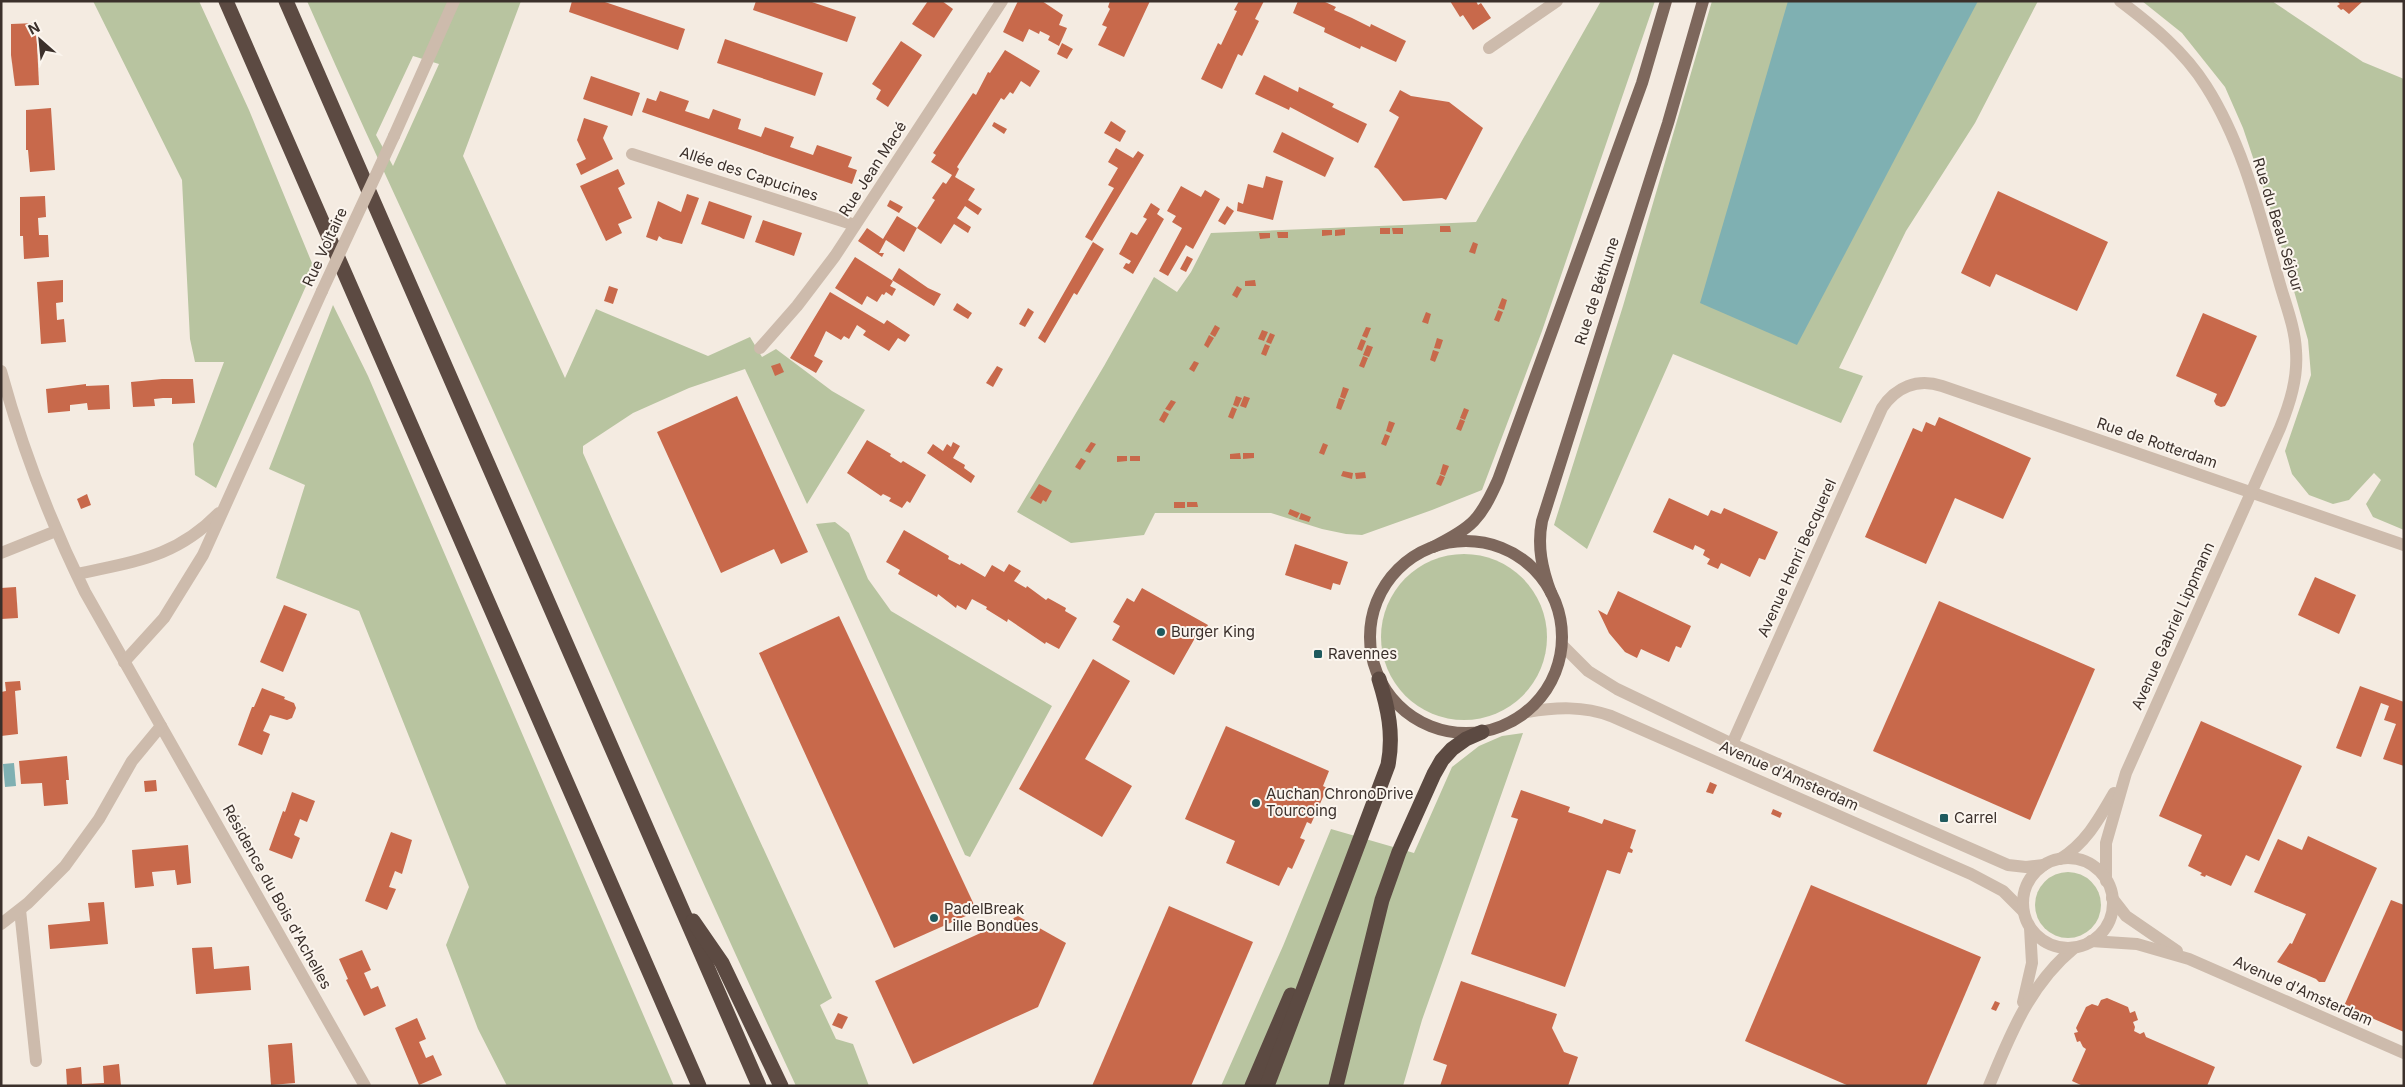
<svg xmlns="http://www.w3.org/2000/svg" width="2405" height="1087" font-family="Inter,sans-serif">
	<rect width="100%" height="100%" fill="#f4ebe1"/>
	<g fill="#b8c4a0" fill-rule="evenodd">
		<path d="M93 1H199L249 110 314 268 216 488 195 475 193 444 224 362H195L190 339 182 180Z"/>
		<path d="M307 1H521L463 156 565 378 596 309 708 356 750 337 762 357 776 349 832 391 865 410 807 504 745 369 689 388 633 413 583 446V453L613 521 832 998 820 1005 836 1039 853 1044 869 1086H796C685 847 581 605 473 366 418 244 361 124 307 1ZM413 56 439 64 393 166 376 135Z"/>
		<path d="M1601 1H1655L1542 331 1482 490 1432 510 1362 535 1346 534 1322 529 1271 513H1155L1144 535 1071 543 1017 512 1104 366 1154 277 1177 292 1191 272 1211 233 1476 222Z"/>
		<path d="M1712 1H2038L1975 123 1906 231 1839 368 1863 376 1841 423 1673 354 1587 549 1554 525 1623 306Z"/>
		<path d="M2142 1H2272L2363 62 2404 79V530L2373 517 2366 504 2381 480 2374 473 2349 500 2333 504 2309 495 2292 474 2285 451 2311 375 2308 340 2272 214 2243 128 2225 87 2182 33Z"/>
		<path d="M333 305 368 376 674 1086H507L478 1029 446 945 469 887 359 611 276 578 305 485 269 469Z"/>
		<path d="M835 522 849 533 868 579 891 611 1052 706 970 857 965 855 816 524Z"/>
		<circle cx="1464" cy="637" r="83"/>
		<path d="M1523 733 1422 1020 1403 1086H1221L1283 946 1331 829 1414 853 1452 767 1479 746 1502 736Z"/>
		<circle cx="2068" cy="905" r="33"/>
	</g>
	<g fill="#7fb0b2">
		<path d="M1788 1H1978L1797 345 1700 303Z"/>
		<path d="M14 763 16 786 5 787 3 764Z"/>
	</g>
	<g fill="#c8694b">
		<path d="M572 1H602L685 29 678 50 569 12Z"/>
		<path d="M756 1H809L856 17 847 42 753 10Z"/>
		<path d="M928 1H942L953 9 934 38 912 24Z"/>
		<path d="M1018 1H1042L1063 15 1059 25 1067 28 1059 46 1048 40 1050 36 1040 31 1039 34 1029 29 1023 42 1003 32Z"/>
		<path d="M1110 1H1150L1124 57 1098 45 1107 27 1102 25 1110 9 1108 7Z"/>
		<path d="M1239 1H1264L1255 19 1259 21 1242 56 1238 54 1222 89 1201 79 1218 43 1221 45 1237 11 1234 10Z"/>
		<path d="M1298 1H1323L1336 7 1334 10 1352 18 1370 27 1371 24 1406 41 1396 62 1361 46 1360 49 1324 32 1325 28 1293 13Z"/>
		<path d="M1450 1H1476L1478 5 1481 3 1491 18 1473 30 1463 15 1460 17Z"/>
		<path d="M2337 1H2363L2349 14 2343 9 2341 10 2337 6 2340 4Z"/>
		<path d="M36 23 39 85 15 86 11 55V24Z"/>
		<path d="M725 39 823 73 815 96 717 63Z"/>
		<path d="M901 41 922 55 888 107 876 99 881 90 872 84Z"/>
		<path d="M1062 43 1073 49 1067 59 1057 54Z"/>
		<path d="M1005 50 1040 71 1030 87 1021 81 1013 94 1010 92 1004 100 1001 98 957 167 959 169 955 177 975 189 968 200 982 209 978 215 965 206 957 218 971 227 968 233 954 224 941 244 917 228 935 200 932 198 943 182 946 184 952 175 931 162 936 155 933 153 973 93 976 95 988 72 990 73Z"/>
		<path d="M1264 75 1298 92 1299 87 1334 104 1332 107 1367 124 1358 143 1290 107 1289 110 1255 94Z"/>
		<path d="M591 76 640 93 632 116 583 99Z"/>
		<path d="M1400 90 1411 96 1449 102 1483 128 1446 200 1442 198 1403 201 1378 169 1374 167 1399 117 1389 111Z"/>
		<path d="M660 91 689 101 685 111 709 119 713 109 741 119 738 129 761 137 765 127 794 137 790 147 813 155 817 145 852 157 848 167 857 170 852 184 642 112 647 98 656 101Z"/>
		<path d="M51 108 55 170 30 172 28 150H26V110Z"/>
		<path d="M584 118 608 126 603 138 613 159 581 175 576 164 586 159 577 140Z"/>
		<path d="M1111 121 1126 131 1120 142 1104 133Z"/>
		<path d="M994 122 1007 129 1004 134 992 126Z"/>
		<path d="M1282 132 1334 158 1325 177 1273 152Z"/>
		<path d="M1116 148 1133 158 1138 151 1144 155 1092 241 1085 237 1114 188 1108 185 1118 168 1108 162Z"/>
		<path d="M618 169 625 184 618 188 632 218 618 224 622 233 606 241 580 186Z"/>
		<path d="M1266 176 1283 181 1273 220 1237 211 1238 202 1243 204 1248 184 1263 188Z"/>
		<path d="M1181 186 1201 197 1205 190 1220 199 1193 249 1186 245 1168 276 1159 271 1182 228 1172 222 1176 216 1167 211Z"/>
		<path d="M1998 191 2108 242 2077 311 1996 274 1990 287 1961 273Z"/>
		<path d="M687 194 699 198 682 244 663 239 659 236 657 241 646 237 658 201 681 212Z"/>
		<path d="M45 196 46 217 38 218 39 235H48L49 257 24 259 23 236H20V197Z"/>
		<path d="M890 200 903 207 899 213 887 206Z"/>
		<path d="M709 201 752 216 744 239 701 224Z"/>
		<path d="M1151 203 1160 209 1157 214 1164 219 1133 274 1123 268 1126 263 1129 264 1131 261 1119 254 1131 232 1137 235 1147 219 1143 217Z"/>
		<path d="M1227 206 1234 211 1225 225 1218 221Z"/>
		<path d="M897 216 917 228 904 252 886 240 879 253H884L882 257 858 241 867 228 883 239Z"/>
		<path d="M763 220 802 233 794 256 755 242Z"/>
		<path d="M1440 226H1450L1451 232H1440Z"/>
		<rect x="1380" y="228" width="10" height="6"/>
		<path d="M1392 228H1403V234H1393Z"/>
		<path d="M1345 229V235L1335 236V230Z"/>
		<path d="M1322 230H1332V235L1322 236Z"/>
		<path d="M1277 232H1288V238H1278Z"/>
		<path d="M1259 233H1270V238L1260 239Z"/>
		<path d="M1093 242 1104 249 1077 295 1074 293 1045 343 1038 338Z"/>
		<path d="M1473 242 1478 244 1475 254 1469 252Z"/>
		<path d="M1187 256 1193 259 1186 272 1180 269Z"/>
		<path d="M855 257 893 281 890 286 896 289 892 296 886 292 884 295 882 294 877 302 867 296 862 305 835 288Z"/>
		<path d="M899 268 928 288 941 294 934 306 892 280Z"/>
		<path d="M63 280V302L56 303 57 320 64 319 66 342 41 344 37 282Z"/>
		<path d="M1255 280 1256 286H1245V281Z"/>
		<path d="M609 286 618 289 613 304 604 301Z"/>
		<path d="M1237 286 1242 289 1237 298 1232 295Z"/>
		<path d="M830 292 884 324 887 320 910 335 905 342 898 338 889 351 863 335 866 331 857 325 849 339 844 336 841 340 826 331 814 356 823 361 816 373 790 358Z"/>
		<path d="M1502 298 1507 300 1504 310 1498 308Z"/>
		<path d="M957 303 972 313 968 319 953 310Z"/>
		<path d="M1028 308 1034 312 1025 327 1019 324Z"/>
		<path d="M1498 310 1503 312 1499 322 1494 320Z"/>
		<path d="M1426 312 1431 314 1428 324 1422 322Z"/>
		<path d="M2203 313 2257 336 2229 399 2225 406 2221 407 2216 405 2214 401 2217 394 2176 376Z"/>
		<path d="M1215 325 1220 328 1215 337 1210 334Z"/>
		<path d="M1366 327 1371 328 1367 338 1362 336Z"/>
		<path d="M1262 330 1268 332 1264 341 1258 339Z"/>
		<path d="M1270 333 1275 335 1271 344 1266 342Z"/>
		<path d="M1209 335 1214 338 1208 348 1204 345Z"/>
		<path d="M1437 338 1443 340 1440 349 1434 348Z"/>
		<path d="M1361 339 1366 341 1362 351 1357 349Z"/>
		<path d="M1265 344 1270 346 1266 356 1261 354Z"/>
		<path d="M1367 345 1373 347 1369 357 1363 355Z"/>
		<path d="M1433 350 1439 352 1435 362 1430 360Z"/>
		<path d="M1363 356 1368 358 1364 368 1359 366Z"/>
		<path d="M1194 361 1199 363 1194 372 1189 369Z"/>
		<path d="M780 363 784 372 775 376 771 366Z"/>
		<path d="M997 366 1003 369 993 387 986 383Z"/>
		<path d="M162 379H193L195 403 172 404V398H163L154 399 155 406 133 407 131 382Z"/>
		<path d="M86 384V386L109 385 110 409 88 410 87 403 79 404 70 405V411L48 413 46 389Z"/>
		<path d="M1343 387 1349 389 1345 399 1340 397Z"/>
		<path d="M737 396 808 552 781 564 774 549 721 573 657 432Z"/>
		<path d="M1236 396 1242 398 1238 407 1233 405Z"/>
		<path d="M1244 396 1250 398 1246 408 1240 406Z"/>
		<path d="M1339 398 1345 400 1341 410 1336 408Z"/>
		<path d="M1171 400 1176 402 1170 411 1165 409Z"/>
		<path d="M1232 407 1237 409 1233 419 1228 417Z"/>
		<path d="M1464 408 1469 410 1465 420 1460 418Z"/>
		<path d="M1164 411 1169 414 1164 423 1159 420Z"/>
		<path d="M1939 417 2031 458 2003 519 1955 498 1926 564 1865 537 1913 428 1922 432 1926 422 1935 426Z"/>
		<path d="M1460 419 1465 421 1461 431 1456 429Z"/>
		<path d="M1389 421 1395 423 1391 433 1386 431Z"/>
		<path d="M1385 434 1390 436 1386 446 1381 444Z"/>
		<path d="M867 440 891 454 890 456 901 463 903 461 926 475 910 503 907 501 902 508 889 501 891 498 883 494 881 496 847 473Z"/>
		<path d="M953 442 960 446 953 458 965 465 964 468 975 476 971 483 927 453 933 444 943 451 947 444 951 447Z"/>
		<path d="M1091 442 1096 444 1090 453 1085 451Z"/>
		<path d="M1323 443 1328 445 1324 455 1319 453Z"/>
		<path d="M1240 453 1241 459H1230V454Z"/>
		<path d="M1243 453H1254V458L1243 459Z"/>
		<path d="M1117 456H1127V461L1117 462Z"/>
		<rect x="1130" y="456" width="10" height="5"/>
		<path d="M1081 458 1086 461 1080 470 1075 467Z"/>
		<path d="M1443 464 1449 466 1445 476 1440 474Z"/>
		<path d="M1343 471 1353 473 1352 479 1341 476Z"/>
		<path d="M1365 472 1366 478 1356 479 1355 473Z"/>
		<path d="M1440 475 1445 477 1441 486 1436 484Z"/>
		<path d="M1039 484 1052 491 1046 502 1043 500 1041 504 1030 498Z"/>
		<path d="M87 494 91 505 81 509 77 499Z"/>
		<path d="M1669 498 1708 516 1711 510 1721 514 1724 508 1778 532 1765 560 1759 558 1750 577 1721 563 1718 569 1707 564 1710 559 1703 555 1705 550 1695 545 1693 550 1653 532Z"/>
		<rect x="1174" y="502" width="11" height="6"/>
		<path d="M1187 502H1197L1198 507H1187Z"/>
		<path d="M1290 509 1300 513 1297 518 1288 514Z"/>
		<path d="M1301 513 1311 517 1309 522 1299 519Z"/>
		<path d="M904 530 949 556 948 559 960 565 961 563 985 577 992 565 1004 572 1009 564 1021 571 1014 581 1026 588 1027 586 1046 600 1048 598 1066 608 1065 611 1077 618 1059 649 1046 642 1045 644 1008 619 1007 622 986 609 987 607 972 599 966 610 957 605 956 608 938 594 937 597 898 574 900 570 886 562Z"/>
		<path d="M1295 544 1348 562 1340 585 1333 583 1331 590 1285 575Z"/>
		<path d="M2315 577 2356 595 2339 634 2298 615Z"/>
		<path d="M16 587 18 618 1 619V588Z"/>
		<path d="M1142 588 1208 625 1200 640 1195 638 1174 675 1112 640 1120 626 1113 622 1127 598 1134 602Z"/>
		<path d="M1618 591 1691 626 1681 648 1676 646 1669 662 1641 649 1637 658 1625 652 1609 633 1598 610 1607 615Z"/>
		<path d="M1939 601 2095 669 2030 820 1873 751Z"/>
		<path d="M284 605 307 614 283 672 260 662Z"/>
		<path d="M839 616 977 911 894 948 759 653Z"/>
		<path d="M1093 659 1130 681 1085 759 1132 786 1102 837 1019 789Z"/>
		<path d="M20 681 21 690 15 691 18 734 1 736V692L6 691 5 682Z"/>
		<path d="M2360 686 2404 702V766L2383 759 2396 724 2384 720 2389 706 2381 703 2361 757 2336 748Z"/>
		<path d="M262 688 285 697 284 699 294 703 296 708 292 718 287 720 270 715 263 731 270 734 262 755 238 745 252 707H254Z"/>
		<path d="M2201 721 2302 766 2259 861 2246 855 2231 886 2206 875 2205 877 2200 875 2202 873 2188 866 2202 835 2159 816Z"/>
		<path d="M1226 726 1329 771 1323 786 1327 788 1311 824 1307 822 1300 838 1305 840 1292 869 1288 867 1279 886 1226 863 1235 841 1185 819Z"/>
		<path d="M67 756 69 780H66L68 804 44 806 42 783 21 784 19 761Z"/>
		<path d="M156 780 157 791 145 792 144 781Z"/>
		<path d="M1710 782 1717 785 1713 794 1706 792Z"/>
		<path d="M1521 790 1570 807 1568 812 1583 817 1602 824 1604 819 1636 830 1630 848 1633 850 1632 853 1628 852 1620 874 1607 870 1565 987 1471 954 1518 819 1511 817Z"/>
		<path d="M292 792 315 801 307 822 300 819 294 835 300 838 292 859 269 850 283 811 285 812Z"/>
		<path d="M1773 809 1782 813 1780 818 1771 814Z"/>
		<path d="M391 832 412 840 402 874 395 871 389 887 396 889 387 910 365 901Z"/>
		<path d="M2308 836 2377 868 2325 982H2319L2316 979 2277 962 2290 943 2292 944 2306 914 2254 892 2278 839 2302 850Z"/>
		<path d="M188 845 191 883 177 885 175 870 152 872 154 886 135 888 132 850Z"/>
		<path d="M1811 885 1981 957 1926 1086H1849L1745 1041Z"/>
		<path d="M2391 900 2404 905V1032L2344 1006Z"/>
		<path d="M104 902 108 944 50 949 48 925 90 921 88 903Z"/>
		<path d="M1169 906 1253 942 1191 1086H1092Z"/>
		<path d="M1018 916 1066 943 1038 1007 913 1064 875 981Z"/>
		<path d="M212 947 214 969 249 966 251 990 196 994 192 948Z"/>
		<path d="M362 950 371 970 364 973 371 989 378 986 386 1006 364 1016 346 980 348 979 339 959Z"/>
		<path d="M1461 981 1557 1014 1552 1028 1564 1052 1578 1057 1568 1086H1440L1447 1065 1433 1060Z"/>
		<path d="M2107 998 2128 1007 2130 1013 2135 1011 2138 1020 2133 1022 2135 1027 2134 1031 2140 1034 2144 1032 2146 1037 2215 1067 2207 1086H2083L2072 1081 2086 1049 2083 1047 2080 1041 2077 1042 2074 1033 2078 1032 2076 1028 2086 1007 2092 1004 2098 1006 2101 1000Z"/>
		<path d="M1995 1001 2000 1003 1996 1011 1991 1009Z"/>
		<path d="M838 1013 848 1017 842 1029 832 1025Z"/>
		<path d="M417 1018 426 1039 419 1042 426 1058 433 1055 442 1075 419 1085 395 1028Z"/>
		<path d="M292 1043 295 1083 271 1085 268 1045Z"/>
		<path d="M119 1064 121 1086H67L66 1069 81 1067 82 1084 104 1083 103 1066Z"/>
	</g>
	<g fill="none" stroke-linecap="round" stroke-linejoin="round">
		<g stroke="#cdbbac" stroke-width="12">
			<path d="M1489 48 1557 1"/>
			<path d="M394 136 454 1"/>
			<path d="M632 154 855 225"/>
			<path d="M760 348 797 306 835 256 1002 1"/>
			<path d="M1 371C22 448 50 521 85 592L365 1086"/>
			<path d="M1 553 56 531"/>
			<path d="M77 574C135 561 175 558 219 513"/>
			<path d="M124 662 164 618 203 555 322 291"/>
			<path d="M1732 744 1882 408C1896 387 1917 378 1942 386L2404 545"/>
			<path d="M2060 859C2086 843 2099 819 2114 793"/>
			<path d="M2106 881V843L2126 773 2280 428C2290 403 2298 378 2296 351 2295 327 2285 303 2279 281 2260 215 2243 144 2206 86 2184 51 2153 26 2120 1"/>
			<path d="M20 910 36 1061"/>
			<path d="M1 924 28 903 65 866 99 819 132 761 161 726"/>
			<path d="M2023 1002 2032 963 2030 928"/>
			<path d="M1989 1086C2010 1035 2030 984 2074 948"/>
		</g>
		<g stroke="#cdbbac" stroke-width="12">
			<path d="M1562 645 1588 671 1617 689 1732 744 2008 865 2026 867 2044 865"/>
			<path d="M1527 712C1557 707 1583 706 1611 716L1971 874 2003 891 2023 911"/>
			<circle cx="2068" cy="903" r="45"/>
			<path d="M2112 898 2126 916 2177 951"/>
			<path d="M2091 941 2137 944 2189 959 2404 1053"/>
		</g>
		<g stroke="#7d675c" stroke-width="12">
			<circle cx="1466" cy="637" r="96"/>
			<path d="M1433 547C1473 527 1480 520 1498 480L1642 83 1666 1"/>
			<path d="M1551 593C1542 569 1537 546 1542 521L1668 123 1703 1"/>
		</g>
		<g stroke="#5c4a42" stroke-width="15">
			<path d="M226 1 699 1086"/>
			<path d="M286 1 759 1086"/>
			<path d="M693 921 722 963 781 1086"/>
			<path d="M1252 1086 1291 995"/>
			<path d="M1267 1086 1388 765C1394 734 1388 708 1379 679"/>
			<path d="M1336 1086 1382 900 1399 852 1434 774 1442 760 1452 749 1466 739 1482 732"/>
		</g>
		<path stroke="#cdbbac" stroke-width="12" d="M322 291 394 136"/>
	</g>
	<g fill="#1f5a5e" stroke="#fbf5ee" stroke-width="2">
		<circle cx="1161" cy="632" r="5"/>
		<rect x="1313" y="649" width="10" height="10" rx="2.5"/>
		<circle cx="1256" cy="803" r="5"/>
		<rect x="1939" y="813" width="10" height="10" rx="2.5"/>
		<circle cx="934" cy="918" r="5"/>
	</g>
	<g text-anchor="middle" stroke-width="4" stroke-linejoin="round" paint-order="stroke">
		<g font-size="15" fill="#3b302b" stroke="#fbf5ee">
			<text transform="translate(873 169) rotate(-57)" y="5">Rue Jean Macé</text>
			<text transform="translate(749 174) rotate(18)" y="5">Allée des Capucines</text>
			<text transform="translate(2278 225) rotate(73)" y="5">Rue du Beau Séjour</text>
			<text transform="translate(325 247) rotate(-65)" y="5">Rue Voltaire</text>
			<text transform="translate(1597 291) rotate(-72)" y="5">Rue de Béthune</text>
			<text transform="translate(2157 443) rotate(19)" y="5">Rue de Rotterdam</text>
			<text transform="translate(1797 558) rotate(-66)" y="5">Avenue Henri Becquerel</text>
			<text transform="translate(2173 626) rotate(-66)" y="5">Avenue Gabriel Lippmann</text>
			<text transform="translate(1789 776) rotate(24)" y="5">Avenue d'Amsterdam</text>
			<text transform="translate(277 897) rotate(61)" y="5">Résidence du Bois d'Achelles</text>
			<text transform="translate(2303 991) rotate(24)" y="5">Avenue d'Amsterdam</text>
		</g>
		<g font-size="15" fill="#3b302b" stroke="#fbf5ee" text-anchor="start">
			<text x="1171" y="637">Burger King</text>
			<text x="1328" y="659">Ravennes</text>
			<text x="1266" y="799">Auchan ChronoDrive<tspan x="1266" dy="17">Tourcoing</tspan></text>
			<text x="1954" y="823">Carrel</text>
			<text x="944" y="914">PadelBreak<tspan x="944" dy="17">Lille Bondues</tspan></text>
		</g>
	</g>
	<rect width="2405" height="1087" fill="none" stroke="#3b302b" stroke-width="5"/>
	<g transform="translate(40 40) rotate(333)" stroke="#fbf5ee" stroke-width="4" paint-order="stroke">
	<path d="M0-4L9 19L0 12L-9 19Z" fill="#3b302b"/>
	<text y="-8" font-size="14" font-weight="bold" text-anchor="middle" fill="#3b302b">N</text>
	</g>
</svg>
